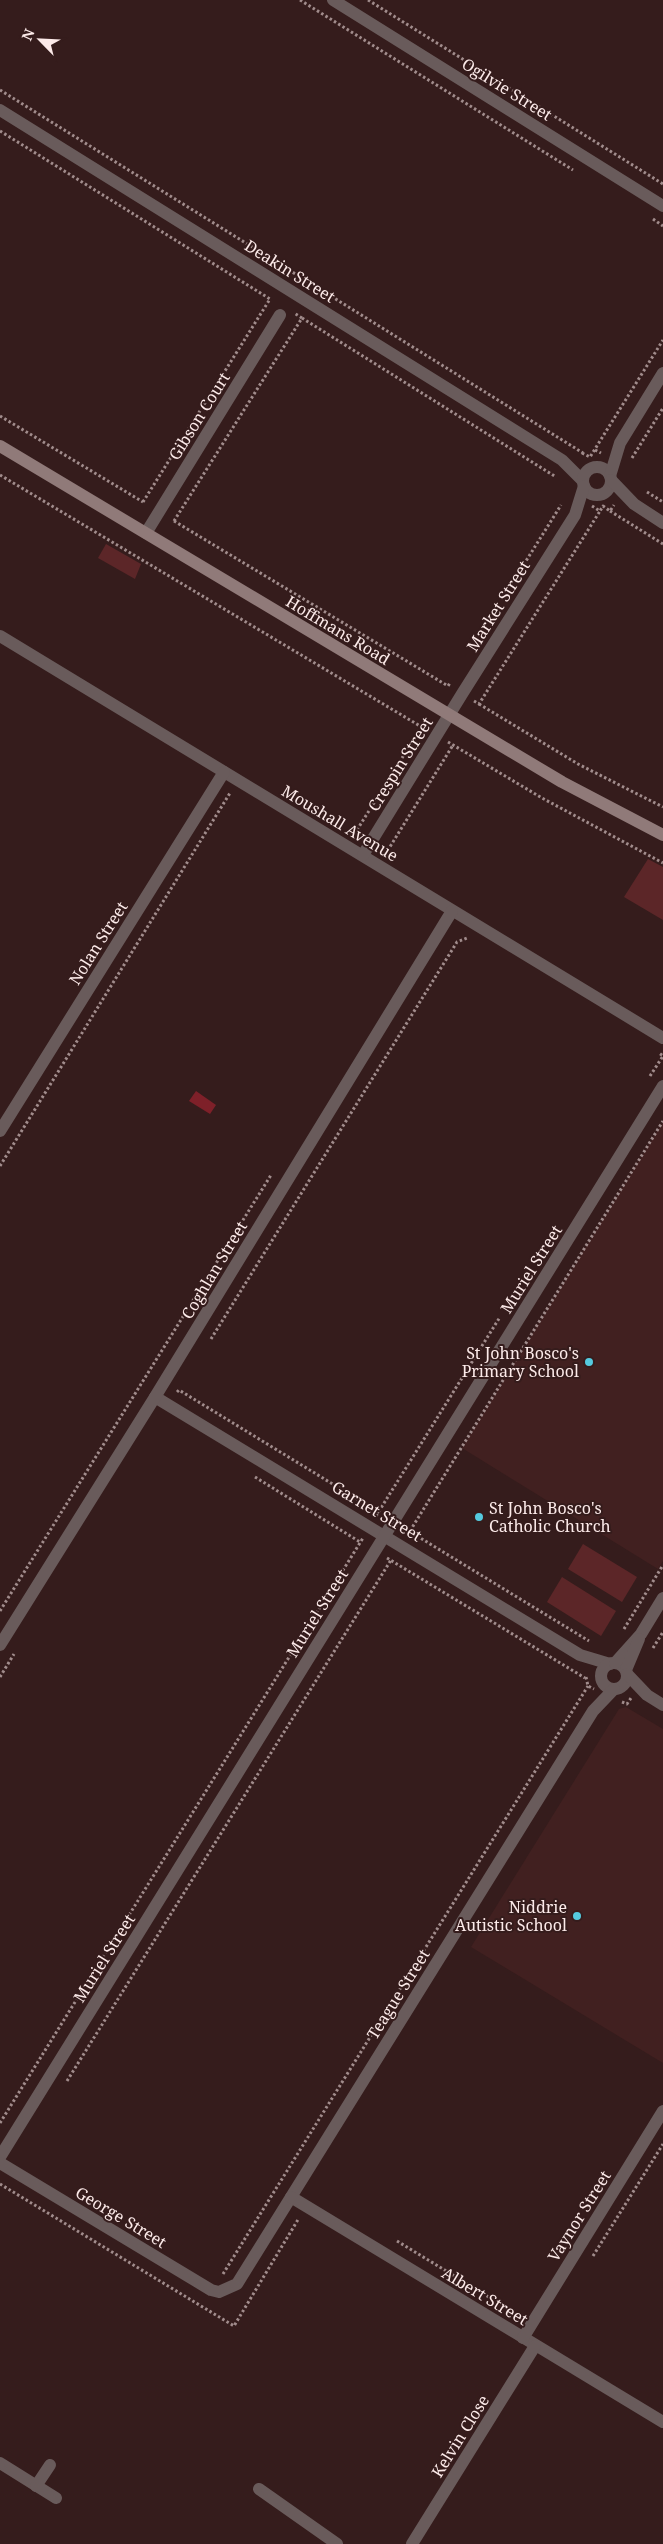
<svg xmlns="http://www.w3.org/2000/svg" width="663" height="2544" font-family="'Noto Serif',serif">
	<rect width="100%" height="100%" fill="#351c1c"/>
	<g fill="#412020">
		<path d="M663 1122V1561L658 1569 462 1448Z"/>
		<path d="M626 1707 663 1729V2063L471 1947 619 1709Z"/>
	</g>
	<g fill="#5c2628">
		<path d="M106 544 141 564 135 579 98 558Z"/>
		<path d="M648 859 663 867V920L624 897Z"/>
		<path d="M583 1544 637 1577 622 1602 568 1569Z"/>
		<path d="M562 1577 616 1611 601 1636 547 1602Z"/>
	</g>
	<path fill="#7e2029" d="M196 1091 216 1105 210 1114 189 1101Z"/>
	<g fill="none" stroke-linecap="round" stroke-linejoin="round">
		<g stroke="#a18c8c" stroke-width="3" stroke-dasharray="2.5 2.5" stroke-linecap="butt">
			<path d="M300 0 573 170"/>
			<path d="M368 0 663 184"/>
			<path d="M0 90 583 453"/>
			<path d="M0 131 270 299 143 502"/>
			<path d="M653 219 663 226"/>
			<path d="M302 318 556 477"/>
			<path d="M0 416 143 502"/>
			<path d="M595 450 601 453"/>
			<path d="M582 453 590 457 663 340"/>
			<path d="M632 458 663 408"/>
			<path d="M0 475 425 729"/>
			<path d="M647 492 663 502"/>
			<path d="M592 506 600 511 603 506 610 511 614 505"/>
			<path d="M610 511 663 544"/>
			<path d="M174 521 448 686 450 683"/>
			<path d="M174 521 302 318 294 313"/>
			<path d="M521 569 561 505"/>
			<path d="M474 701 479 704 600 511"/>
			<path d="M479 704 578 764 663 807"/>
			<path d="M448 742 542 798 663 863"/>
			<path d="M361 833 357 830 422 726"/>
			<path d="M383 847 388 850 453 745"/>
			<path d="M650 1076 663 1056 659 1053"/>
			<path d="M0 1166 230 793"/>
			<path d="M211 1339 457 942 467 938"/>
			<path d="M177 1392 179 1390 380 1513"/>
			<path d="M255 1477 360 1542"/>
			<path d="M376 1516 500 1317"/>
			<path d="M404 1528 589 1641"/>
			<path d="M410 1531 663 1121"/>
			<path d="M387 1558 585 1678"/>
			<path d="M0 1611 271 1175"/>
			<path d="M624 1629 663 1565"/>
			<path d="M653 1648 663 1632"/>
			<path d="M0 1677 14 1654"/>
			<path d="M586 1677 588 1686 594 1689"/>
			<path d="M622 1702 627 1704 631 1698"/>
			<path d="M67 2081 391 1560"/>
			<path d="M0 2123 363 1538"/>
			<path d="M0 2184 234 2326 299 2218"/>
			<path d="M397 2241 520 2316"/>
			<path d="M593 2256 663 2144"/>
			<path d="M223 2274 588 1686"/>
		</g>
		<g stroke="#695b5b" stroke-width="12">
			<path d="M333 0 663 206"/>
			<path d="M0 110 562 460 583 481"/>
			<circle cx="597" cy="481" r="14"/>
			<path d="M610 476 620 443 663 373"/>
			<path d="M611 480 634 504 663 523"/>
			<path d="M146 533 280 315"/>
			<path d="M0 636 663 1038"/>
			<path d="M363 855 462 694 575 515 584 486"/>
			<path d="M0 1131 224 772"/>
			<path d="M155 1397 580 1655 610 1664"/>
			<path d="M0 1645 155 1397 452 911"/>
			<circle cx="614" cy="1676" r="13"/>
			<path d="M615 1663 641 1634 663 1598"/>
			<path d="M626 1670 639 1639"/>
			<path d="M627 1674 647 1695 663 1705"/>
			<path d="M0 2157 663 1086"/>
			<path d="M0 2163 211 2290 219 2292 237 2284 593 1711 614 1689"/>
			<path d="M291 2197 663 2422"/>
			<path d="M523 2338 663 2111"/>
			<path d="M0 2463 56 2498"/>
			<path d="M36 2486 50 2465"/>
			<path d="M259 2489 337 2544"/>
			<path d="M412 2544 535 2346"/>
		</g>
		<path stroke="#907a79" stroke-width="12" d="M0 446 562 782 663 835"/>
	</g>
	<g fill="#55cadf" stroke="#351c1c" stroke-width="2">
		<circle cx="589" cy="1362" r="5"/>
		<circle cx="479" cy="1517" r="5"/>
		<circle cx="577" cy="1916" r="5"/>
	</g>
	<g text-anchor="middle" stroke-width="4" stroke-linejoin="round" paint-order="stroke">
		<g font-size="16" fill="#fceae9" stroke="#351c1c">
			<text transform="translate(507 89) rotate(32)" y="6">Ogilvie Street</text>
			<text transform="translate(290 271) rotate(32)" y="6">Deakin Street</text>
			<text transform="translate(199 416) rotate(-58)" y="6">Gibson Court</text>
			<text transform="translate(498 606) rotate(-58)" y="6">Market Street</text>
			<text transform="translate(338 630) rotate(31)" y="6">Hoffmans Road</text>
			<text transform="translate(400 764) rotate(-58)" y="6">Crespin Street</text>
			<text transform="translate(340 823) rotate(31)" y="6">Moushall Avenue</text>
			<text transform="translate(98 943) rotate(-58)" y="6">Nolan Street</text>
			<text transform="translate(531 1269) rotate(-58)" y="6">Muriel Street</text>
			<text transform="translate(214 1270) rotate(-59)" y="6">Coghlan Street</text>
			<text transform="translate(377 1511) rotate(31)" y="6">Garnet Street</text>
			<text transform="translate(317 1613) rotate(-58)" y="6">Muriel Street</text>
			<text transform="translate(104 1958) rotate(-58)" y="6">Muriel Street</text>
			<text transform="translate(398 1994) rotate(-58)" y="6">Teague Street</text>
			<text transform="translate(579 2216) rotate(-58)" y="6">Vaynor Street</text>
			<text transform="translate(121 2217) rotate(31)" y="6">George Street</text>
			<text transform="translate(485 2296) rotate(31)" y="6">Albert Street</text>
			<text transform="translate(460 2436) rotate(-58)" y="6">Kelvin Close</text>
		</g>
		<g font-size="16" fill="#fceae9" stroke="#351c1c" text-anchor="end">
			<text x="579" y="1359">St John Bosco's<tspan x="579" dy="18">Primary School</tspan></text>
			<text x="489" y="1514" text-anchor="start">St John Bosco's<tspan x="489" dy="18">Catholic Church</tspan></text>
			<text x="567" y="1913">Niddrie<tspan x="567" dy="18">Autistic School</tspan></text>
		</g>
	</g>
	<g transform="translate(40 40) rotate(294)" stroke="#351c1c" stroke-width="4" paint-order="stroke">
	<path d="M0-4L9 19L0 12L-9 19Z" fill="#fceae9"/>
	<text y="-8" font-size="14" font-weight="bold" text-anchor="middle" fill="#fceae9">N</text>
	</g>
</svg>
